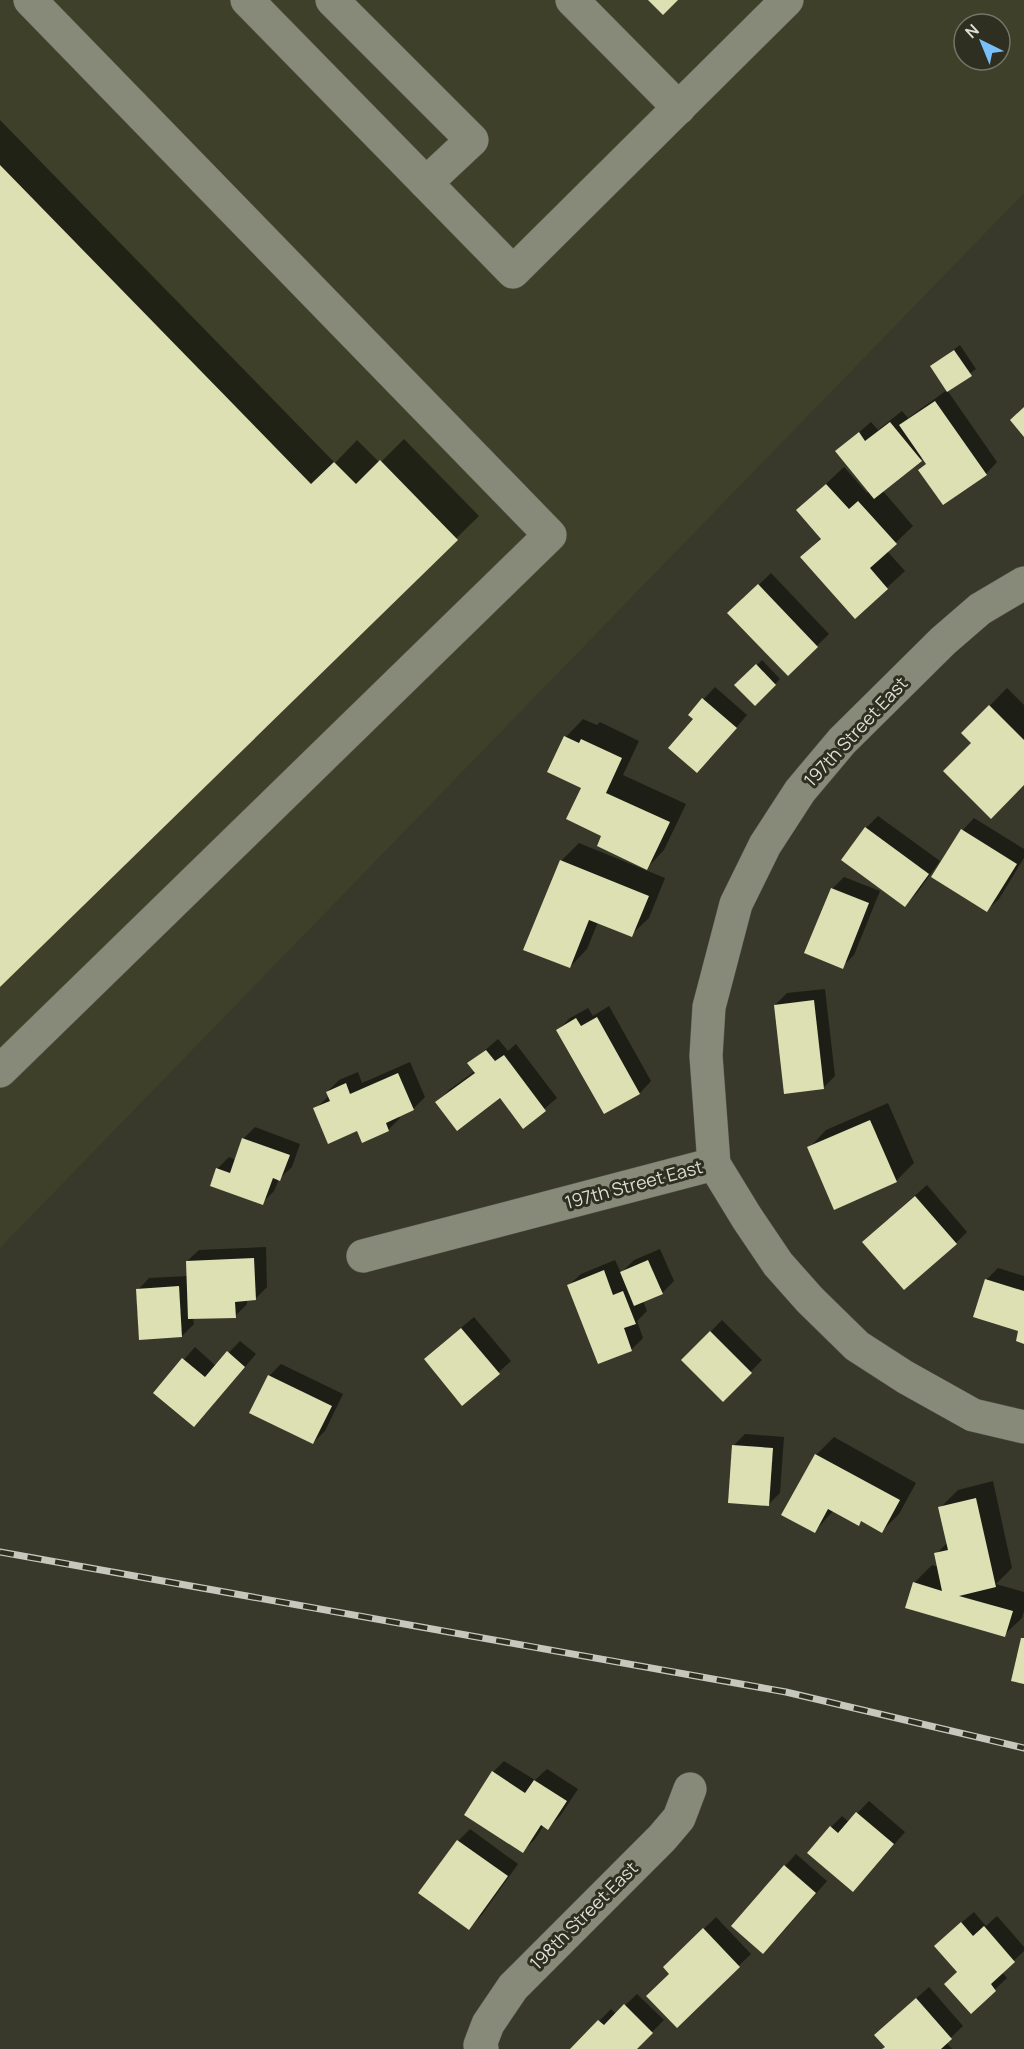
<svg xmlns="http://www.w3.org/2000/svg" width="1024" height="2049" font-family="Manrope,sans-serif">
	<rect width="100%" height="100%" fill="#38392a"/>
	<path fill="#3e402a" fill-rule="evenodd" d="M0 0H1024V193L0 1248ZM964 24H1000V60H964Z"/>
	<g fill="#0007">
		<path d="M0 120 335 463 357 440 380 463 404 439 479 516 0 985Z"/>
		<path d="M960 345 976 369 947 390 997 462 986 474 920 470 927 463 923 457 883 491 913 526 887 551 905 571 855 617 802 557 822 537 798 510 844 467 867 493 869 491 837 451 871 422 878 430 902 411 908 418 947 390 932 366Z"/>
		<path d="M771 573 829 634 788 674 730 613Z"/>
		<path d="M762 660 780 679 755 704 737 685Z"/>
		<path d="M715 687 747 715 709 760 695 719 690 714Z"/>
		<path d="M1007 688 1024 705V783L963 733Z"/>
		<path d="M583 719 597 725 600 722 639 741 623 775 686 804 664 850 647 868 603 835 583 787 549 771 566 737Z"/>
		<path d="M878 816 940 861 917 893 905 905 866 828Z"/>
		<path d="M974 818 1024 849V858L999 899 987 910 963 830Z"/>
		<path d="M579 843 665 878 649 918 631 935 598 922 587 949 570 967 561 861Z"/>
		<path d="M844 877 880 891 854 955 842 967 806 952 832 889Z"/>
		<path d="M825 989 835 1076 823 1088 775 1005 787 993Z"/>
		<path d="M609 1006 651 1081 640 1093 605 1112 558 1030 570 1018 588 1008 593 1016Z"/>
		<path d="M498 1039 508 1051 516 1044 557 1098 523 1127 501 1096 437 1102 449 1090 475 1071 469 1064Z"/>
		<path d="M410 1062 425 1097 413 1109 399 1116 400 1118 388 1130 358 1129 315 1109 329 1096 327 1092 339 1080 358 1072 362 1083Z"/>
		<path d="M888 1103 914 1163 896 1181 809 1148 826 1130Z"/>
		<path d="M255 1127 300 1144 292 1167 279 1179 274 1191 262 1203 217 1169 229 1157 236 1160 243 1139Z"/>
		<path d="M927 1185 967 1232 956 1243 876 1230Z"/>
		<path d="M266 1247 267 1287 255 1299H247V1304L235 1316 193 1318 194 1324 182 1336 138 1290 149 1278 188 1276 187 1261 199 1250Z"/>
		<path d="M660 1249 674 1281 662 1293 643 1301 647 1311 637 1321 643 1338 632 1349 599 1362 569 1285 581 1274 615 1260 621 1273 634 1260Z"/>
		<path d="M998 1268 1024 1276V1342L1020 1330 986 1280Z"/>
		<path d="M474 1317 511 1361 463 1404 437 1348Z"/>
		<path d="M722 1320 762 1360 723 1400 683 1360Z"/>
		<path d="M240 1341 256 1354 205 1414 155 1393 195 1347 216 1366Z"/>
		<path d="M281 1364 343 1394 325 1431 313 1443 269 1376Z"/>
		<path d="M745 1434 784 1437 780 1493 768 1505 733 1446Z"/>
		<path d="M834 1437 916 1483 899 1514 882 1531 862 1520 859 1524 834 1510 815 1531 784 1514 816 1455Z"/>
		<path d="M993 1481 1012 1568 996 1584 1024 1592V1611L1022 1618 1004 1635 914 1583 932 1565 939 1567 936 1554 948 1542 940 1508 958 1490Z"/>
		<path d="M504 1761 535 1780 547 1769 578 1789 560 1816 548 1828 544 1825 535 1839 523 1851 493 1772Z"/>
		<path d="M869 1801 905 1832 864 1879 831 1827 842 1816 849 1822Z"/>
		<path d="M470 1829 518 1864 481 1916 469 1928 458 1841Z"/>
		<path d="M796 1854 827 1881 775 1941 785 1866Z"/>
		<path d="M974 1912 986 1926 997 1916 1024 1947V1951L1002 1972 1007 1978 971 2012 948 1934Z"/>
		<path d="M716 1917 751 1954 677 2026 671 1973 665 1967Z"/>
		<path d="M929 1987 963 2026 946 2042 952 2049H883L886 2046 888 2023Z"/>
		<path d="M637 1994 664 2020 635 2049H572L611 2009 616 2014Z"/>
	</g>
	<g fill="#dce0b2">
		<path d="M648 0H678L663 15Z"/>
		<path d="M0 165 311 484 334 462 356 484 380 460 458 540 0 987Z"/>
		<path d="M954 350 972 376 947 392 930 366Z"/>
		<path d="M935 401 987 475 943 505 918 470 926 464 899 425Z"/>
		<path d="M1024 407V437L1010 420Z"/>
		<path d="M890 422 922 461 874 499 835 451 859 432 865 441Z"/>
		<path d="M826 484 849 509 858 501 897 544 870 568 888 589 855 619 800 557 821 539 796 510Z"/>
		<path d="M758 584 818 647 788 676 727 613Z"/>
		<path d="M756 664 776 685 755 706 734 685Z"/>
		<path d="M702 698 737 728 697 773 668 748 693 719 688 715Z"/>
		<path d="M989 705 1024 740V785L991 819 943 771 971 743 961 733Z"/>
		<path d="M564 736 579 743 581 739 622 758 606 793 670 822 647 870 597 846 601 836 566 819 581 788 547 772Z"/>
		<path d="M865 827 929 874 905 907 841 860Z"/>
		<path d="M961 829 1017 864 987 912 931 877Z"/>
		<path d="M560 860 649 896 632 937 589 920 570 968 523 950Z"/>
		<path d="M831 888 869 903 843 969 804 953Z"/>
		<path d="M814 1000 824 1089 784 1094 774 1005Z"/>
		<path d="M597 1017 640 1094 604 1114 556 1030 576 1018 581 1026Z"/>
		<path d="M486 1050 495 1061 504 1055 546 1111 523 1129 500 1098 457 1131 435 1102 475 1073 467 1063Z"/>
		<path d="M398 1073 414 1110 386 1123 389 1131 362 1143 357 1131 328 1144 313 1108 330 1101 326 1092 346 1083 350 1094Z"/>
		<path d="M870 1120 897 1182 834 1210 807 1147Z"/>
		<path d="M242 1138 290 1155 280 1181 273 1178 263 1205 210 1186 216 1168 230 1173Z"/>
		<path d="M915 1196 957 1244 904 1290 862 1242Z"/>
		<path d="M254 1258 256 1300 235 1302 236 1318 188 1319 186 1261Z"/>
		<path d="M648 1260 663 1294 634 1306 620 1272Z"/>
		<path d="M604 1270 613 1295 623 1291 636 1324 624 1328 632 1351 598 1364 567 1285Z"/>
		<path d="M985 1279 1024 1291V1344L1016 1341 1018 1331 973 1317Z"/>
		<path d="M179 1286 182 1337 139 1340 136 1289Z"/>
		<path d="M461 1328 500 1374 462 1406 424 1359Z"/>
		<path d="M710 1331 752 1373 723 1402 681 1360Z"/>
		<path d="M227 1351 245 1367 194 1427 153 1393 182 1358 205 1377Z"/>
		<path d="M268 1375 332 1406 313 1444 249 1413Z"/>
		<path d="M732 1445 773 1448 769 1506 728 1503Z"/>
		<path d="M815 1454 900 1500 882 1533 861 1521 859 1526 828 1509 815 1533 781 1515Z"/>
		<path d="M976 1498 996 1587 959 1596 1013 1611 1005 1637 905 1608 913 1582 942 1591 934 1553 948 1550 938 1507Z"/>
		<path d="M1021 1638H1024V1684L1011 1681Z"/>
		<path d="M492 1771 525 1793 534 1780 567 1801 548 1830 541 1825 523 1853 464 1815Z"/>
		<path d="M856 1812 894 1844 853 1892 807 1853 830 1826 838 1833Z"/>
		<path d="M457 1840 508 1876 469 1930 418 1893Z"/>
		<path d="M784 1865 816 1893 763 1954 731 1926Z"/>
		<path d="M961 1922 973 1936 984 1926 1015 1962 991 1984 996 1991 971 2014 944 1984 957 1972 934 1946Z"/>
		<path d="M703 1928 740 1967 677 2028 646 1996 669 1974 663 1967Z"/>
		<path d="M916 1998 952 2039 941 2049H882L885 2047 874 2035Z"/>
		<path d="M624 2004 653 2033 637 2049H570L598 2020 604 2025Z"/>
	</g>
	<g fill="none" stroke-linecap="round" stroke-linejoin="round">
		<defs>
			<g id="minor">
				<path d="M247 0 513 272 787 0"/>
				<path d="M332 0 472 140 426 183"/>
				<path d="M572 0 679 108"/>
				<path d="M1024 583 980 609 943 641 842 741 800 791 765 845 736 904 709 1007 706 1056 714 1164 747 1218 778 1264 810 1300 857 1346 905 1377 973 1415 1024 1427"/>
				<path d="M0 1071 550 535 30 0"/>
				<path d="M363 1256 714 1164"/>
				<path d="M482 2049 480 2045 488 2024 513 1987 662 1838 679 1818 690 1789"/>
			</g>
		</defs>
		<use href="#minor" stroke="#545549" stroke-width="34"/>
		<use href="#minor" stroke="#888a79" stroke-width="33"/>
		<defs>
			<path id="rail" d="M0 1552 786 1692 1024 1748"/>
		</defs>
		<use href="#rail" stroke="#c6c7bd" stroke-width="7"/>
		<use href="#rail" stroke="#2e2f20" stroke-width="4.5" stroke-dasharray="14" stroke-linecap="butt"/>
	</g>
	<g text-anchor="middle" stroke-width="6" stroke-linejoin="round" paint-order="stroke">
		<g font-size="18" fill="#dedfd6" stroke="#2e2f20">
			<text transform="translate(856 732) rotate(-47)" y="6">197th Street East</text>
			<text transform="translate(634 1185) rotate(-15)" y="6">197th Street East</text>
			<text transform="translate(584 1916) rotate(-45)" y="6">198th Street East</text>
		</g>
	</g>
	<g transform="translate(982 42) rotate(317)"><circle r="28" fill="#2e2f20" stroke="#747569" stroke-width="1.5"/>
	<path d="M0-4.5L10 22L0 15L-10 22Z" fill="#79bff8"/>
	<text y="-9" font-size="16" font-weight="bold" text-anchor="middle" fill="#dedfd6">N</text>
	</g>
</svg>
